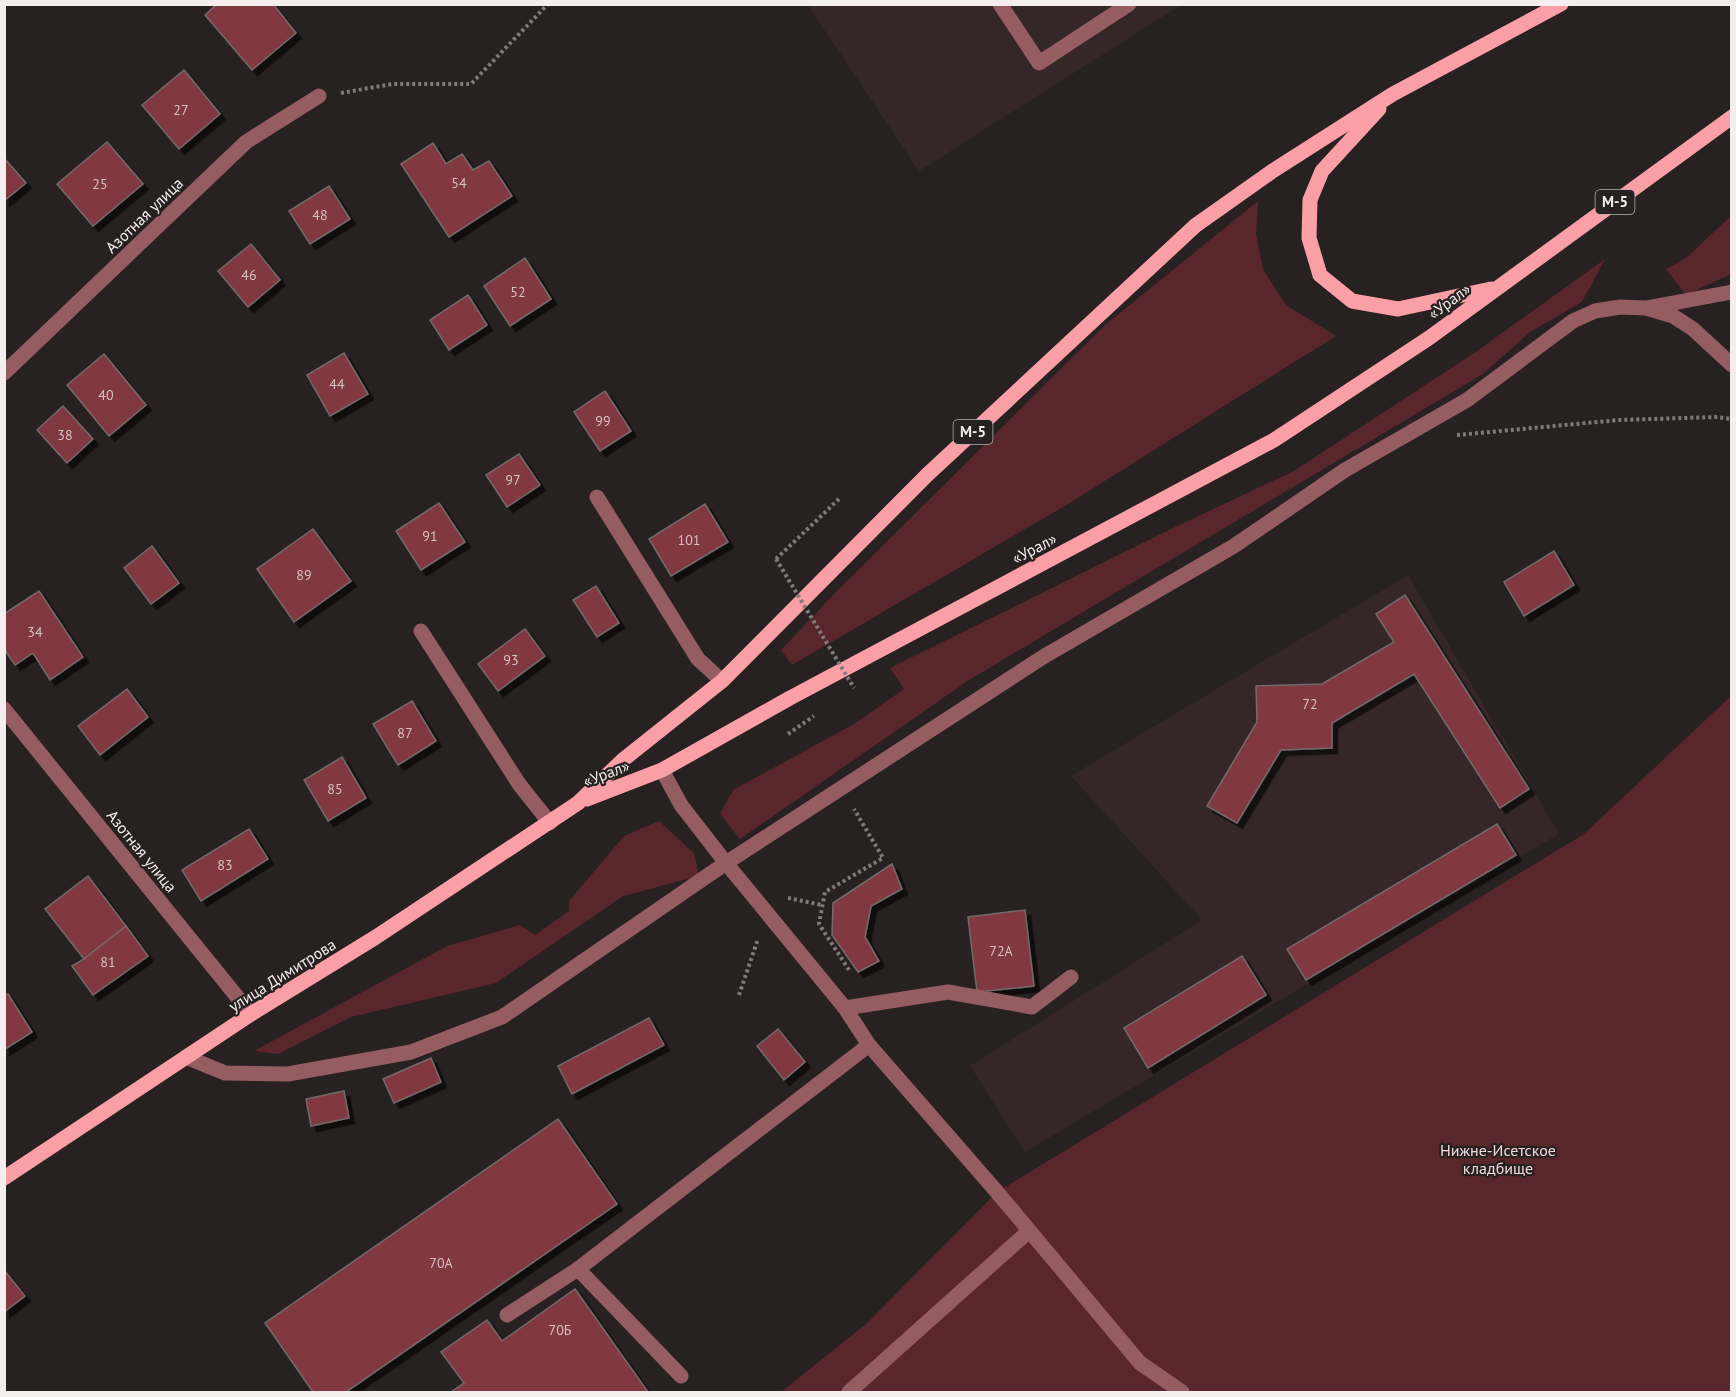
<svg xmlns="http://www.w3.org/2000/svg" width="1736" height="1397" font-family="'PT Sans',sans-serif">
	<defs>
		<filter id="shadow"><feDropShadow dx="5.5" dy="5.5" stdDeviation="0" flood-color="#0009"/></filter>
	</defs>
	<rect width="100%" height="100%" fill="#282121"/>
	<g fill="#352728">
		<path d="M808 5H1181L919 171Z"/>
		<path d="M1408 575 1559 834 1025 1152 970 1066 1202 920 1071 776Z"/>
	</g>
	<g fill="#59262c">
		<path d="M1258 201 1256 234 1263 269 1286 305 1336 336 1068 504 792 665 781 650 834 594 1105 325Z"/>
		<path d="M1731 216V274L1686 295 1666 269 1686 258Z"/>
		<path d="M1605 259 1582 302 1530 332 1483 374 969 680 740 839 720 814 733 790 854 724 904 689 890 668 1173 528 1294 471 1477 351Z"/>
		<path d="M1731 696V1392H781L866 1324 997 1192 1584 834Z"/>
		<path d="M659 821 694 853 699 876 623 896 496 983 351 1017 278 1054 254 1051 447 946 520 925 535 935 569 911V901L624 836Z"/>
	</g>
	<g fill="#813741" stroke="#736a6b" stroke-width="1.5" filter="url(#shadow)">
		<path d="M217 4H273L296 33 252 70 205 15Z"/>
		<path d="M184 70 220 114 179 149 142 105Z"/>
		<path d="M107 142 143 184 93 226 57 184Z"/>
		<path d="M433 143 446 164 462 154 473 170 489 161 512 196 449 237 401 164Z"/>
		<path d="M4 158 26 183 4 201Z"/>
		<path d="M329 186 350 219 310 244 289 211Z"/>
		<path d="M251 244 280 280 248 307 218 271Z"/>
		<path d="M525 258 551 299 510 326 484 286Z"/>
		<path d="M468 295 487 325 449 350 430 320Z"/>
		<path d="M344 353 368 394 330 416 307 375Z"/>
		<path d="M104 354 146 405 109 436 67 385Z"/>
		<path d="M605 391 631 431 600 451 574 412Z"/>
		<path d="M63 406 93 439 67 463 37 430Z"/>
		<path d="M519 454 540 485 507 507 486 475Z"/>
		<path d="M439 503 465 542 421 570 396 531Z"/>
		<path d="M705 504 728 542 671 576 649 539Z"/>
		<path d="M313 529 351 581 294 622 257 569Z"/>
		<path d="M152 546 179 583 151 604 124 568Z"/>
		<path d="M1554 551 1574 585 1524 616 1504 582Z"/>
		<path d="M596 586 619 623 597 637 573 600Z"/>
		<path d="M39 591 83 657 50 680 33 653 15 665 4 649V614Z"/>
		<path d="M1405 595 1529 789 1500 808 1414 674 1332 723V748L1281 750 1237 823 1207 806 1257 722 1256 686 1322 684 1394 642 1376 614Z"/>
		<path d="M525 629 545 656 498 691 478 664Z"/>
		<path d="M127 689 148 717 100 755 78 726Z"/>
		<path d="M412 701 436 741 398 765 373 724Z"/>
		<path d="M342 757 366 798 328 821 304 780Z"/>
		<path d="M1497 824 1516 855 1306 980 1287 949Z"/>
		<path d="M249 829 268 859 201 901 182 870Z"/>
		<path d="M892 864 902 889 871 906 865 937 879 961 858 972 832 935 833 903Z"/>
		<path d="M88 876 126 926 84 959 45 909Z"/>
		<path d="M1025 910 1034 986 977 992 968 917Z"/>
		<path d="M126 926 148 956 93 995 72 966 84 959Z"/>
		<path d="M1242 956 1266 995 1148 1068 1124 1028Z"/>
		<path d="M8 994 32 1032 4 1050V996Z"/>
		<path d="M649 1018 664 1045 572 1094 558 1066Z"/>
		<path d="M778 1029 805 1062 784 1080 757 1046Z"/>
		<path d="M431 1058 441 1082 394 1103 383 1079Z"/>
		<path d="M344 1091 349 1118 311 1126 306 1099Z"/>
		<path d="M558 1119 617 1204 346 1392H313L265 1323Z"/>
		<path d="M4 1270 25 1296 4 1312Z"/>
		<path d="M575 1289 648 1392H451L464 1383 441 1352 487 1320 502 1341Z"/>
	</g>
	<g fill="none" stroke-linecap="round" stroke-linejoin="round">
		<g stroke="#807a7a" stroke-width="4" stroke-dasharray="3 3" stroke-linecap="butt">
			<path d="M341 93 392 84H471L548 4"/>
			<path d="M1457 435 1619 420 1716 417 1732 419"/>
			<path d="M776 559 841 497"/>
			<path d="M788 734 814 716"/>
			<path d="M788 898 822 905"/>
			<path d="M849 970 819 924 825 892 883 858 854 809"/>
			<path d="M739 995 758 939"/>
		</g>
		<g stroke="#955d62" stroke-width="15">
			<path d="M1000 4 1039 63 1129 4"/>
			<path d="M1646 308 1732 292"/>
			<path d="M597 497 698 659 722 681"/>
			<path d="M421 631 519 784 550 823"/>
			<path d="M662 770 681 805 726 863 845 1008 869 1045 997 1192 1140 1363 1182 1392"/>
			<path d="M845 1008 948 992 1032 1007 1071 977"/>
			<path d="M578 1269 681 1376"/>
			<path d="M507 1315 578 1269 869 1045"/>
			<path d="M849 1392 1029 1231"/>
		</g>
		<g stroke="#955d62" stroke-width="15">
			<path d="M4 373 246 142 319 96"/>
			<path d="M4 709 251 1014"/>
			<path d="M186 1057 225 1073 288 1074 411 1052 502 1017 726 863 1043 657 1234 546 1345 470 1467 400 1573 321 1595 311 1620 307 1646 308 1673 316 1693 329 1732 365"/>
		</g>
		<g stroke="#fb9fa6" stroke-width="15">
			<path d="M1379 109 1322 171 1310 200 1309 238 1320 275 1352 301 1398 309 1491 289"/>
			<path d="M587 799 662 770 790 698 1274 440 1429 338 1732 117"/>
			<path d="M4 1178 251 1014 376 937 578 803 624 759 722 681 927 475 1196 225 1271 172 1393 94 1561 4"/>
		</g>
		<path stroke="#807a7a" stroke-width="4" stroke-dasharray="3 3" stroke-linecap="butt" d="M776 559 854 688"/>
	</g>
	<g text-anchor="middle" stroke-width="4.5" stroke-linejoin="round" paint-order="stroke">
		<g font-size="14" fill="#d7c0c4">
			<text x="181" y="115">27</text>
			<text x="459" y="188">54</text>
			<text x="100" y="189">25</text>
			<text x="320" y="220">48</text>
			<text x="249" y="280">46</text>
			<text x="518" y="297">52</text>
			<text x="337" y="389">44</text>
			<text x="106" y="400">40</text>
			<text x="603" y="426">99</text>
			<text x="65" y="440">38</text>
			<text x="513" y="485">97</text>
			<text x="430" y="541">91</text>
			<text x="689" y="545">101</text>
			<text x="304" y="580">89</text>
			<text x="35" y="637">34</text>
			<text x="511" y="665">93</text>
			<text x="1310" y="709">72</text>
			<text x="405" y="738">87</text>
			<text x="335" y="794">85</text>
			<text x="225" y="870">83</text>
			<text x="1001" y="956">72А</text>
			<text x="108" y="967">81</text>
			<text x="441" y="1268">70А</text>
			<text x="560" y="1335">70Б</text>
		</g>
		<g fill="#282121" stroke="#b7b0b1" stroke-width="1.5">
			<rect x="1595.5" y="190" width="39" height="24" rx="4.5"/>
			<rect x="953.5" y="420" width="39" height="24" rx="4.5"/>
		</g>
		<g font-size="15" font-weight="bold" fill="#f4eeef">
			<text x="1615" y="207">М-5</text>
			<text x="973" y="437">М-5</text>
		</g>
		<g font-size="16" fill="#f4eeef" stroke="#282121">
			<text transform="translate(144 215) rotate(-44)" y="6">Азотная улица</text>
			<text transform="translate(1449 301) rotate(-37)" y="6">«Урал»</text>
			<text transform="translate(1034 548) rotate(-28)" y="6">«Урал»</text>
			<text transform="translate(606 773) rotate(-21)" y="6">«Урал»</text>
			<text transform="translate(142 851) rotate(51)" y="6">Азотная улица</text>
			<text transform="translate(282 975) rotate(-32)" y="6">улица Димитрова</text>
		</g>
		<g font-size="16" fill="#f2dadb" stroke="#282121">
			<text x="1498" y="1156">Нижне-Исетское<tspan x="1498" dy="18">кладбище</tspan></text>
		</g>
	</g>
	<rect width="1736" height="1397" fill="none" stroke="#f4eeef" stroke-width="12"/>
</svg>
